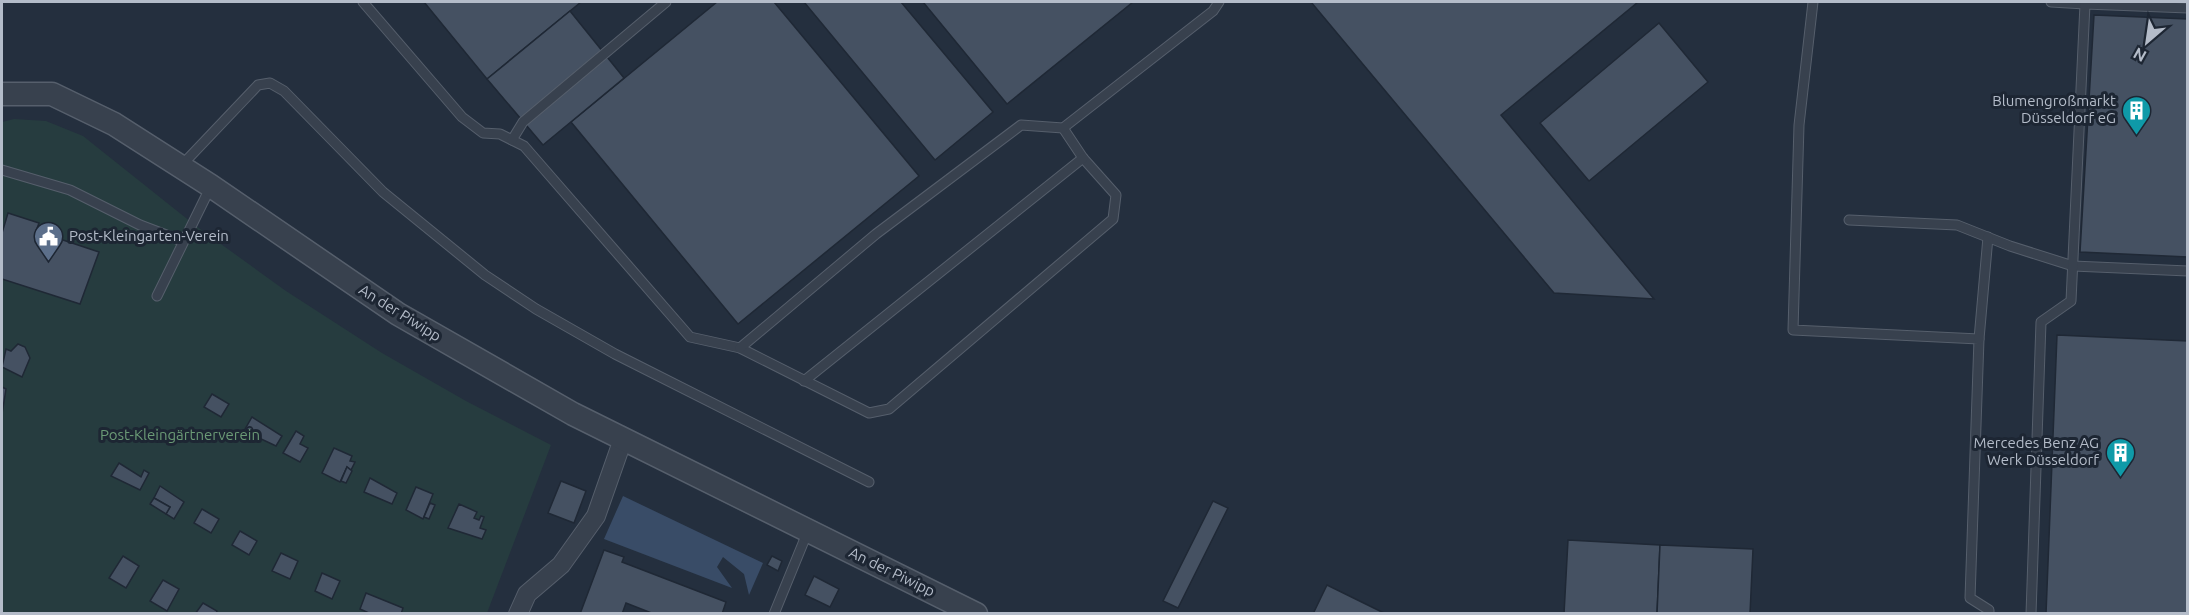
<svg xmlns="http://www.w3.org/2000/svg" width="2189" height="615" font-family="Ubuntu,sans-serif">
	<rect width="100%" height="100%" fill="#242f3e"/>
	<path fill="#263c3f" d="M14 119 46 121 83 136 196 226 286 291 382 353 466 401 551 445 487 613H2V122Z"/>
	<path fill="#394c67" d="M623 496 763 563 749 595 744 574 723 557 717 567 732 588 604 539Z"/>
	<g fill="#455162" stroke="#1f2835" stroke-width="1.5">
		<path d="M424 2H581L487 79Z"/>
		<path d="M717 2H774L919 176 738 324 571 122Z"/>
		<path d="M804 2H901L993 112 935 160Z"/>
		<path d="M923 2H1133L1007 104Z"/>
		<path d="M1311 2H1638L1501 115 1654 299 1554 293Z"/>
		<path d="M570 11 624 78 543 145 487 79Z"/>
		<path d="M2094 15 2188 19V257L2080 252Z"/>
		<path d="M1659 23 1708 82 1589 181 1540 123Z"/>
		<path d="M8 213 39 223 36 231 99 252 80 304 2 279V233Z"/>
		<path d="M2057 335 2188 341V614H2046Z"/>
		<path d="M18 344 25 347 30 358 22 377 2 367 6 349 11 351Z"/>
		<path d="M2 387 6 389 2 414Z"/>
		<path d="M212 394 229 404 221 417 204 407Z"/>
		<path d="M252 417 282 436 276 446 244 431Z"/>
		<path d="M296 431 304 436 300 444 308 448 300 462 283 453Z"/>
		<path d="M334 448 352 456 350 461 355 462 351 470 347 467 340 482 322 473Z"/>
		<path d="M119 463 141 477 144 470 149 473 140 490 111 476Z"/>
		<path d="M347 467 352 471 346 483 341 481Z"/>
		<path d="M370 478 397 493 392 504 364 492Z"/>
		<path d="M561 481 586 491 574 523 548 513Z"/>
		<path d="M160 486 184 502 174 519 166 514 170 507 154 498Z"/>
		<path d="M416 487 433 494 423 519 406 510Z"/>
		<path d="M154 498 170 507 166 514 150 504Z"/>
		<path d="M1213 501 1228 508 1178 608 1163 601Z"/>
		<path d="M430 503 435 505 429 519 424 517Z"/>
		<path d="M459 504 477 512 474 518 479 520 481 516 484 517 480 528 486 530 482 539 448 528Z"/>
		<path d="M202 509 219 519 211 533 194 523Z"/>
		<path d="M240 531 257 541 249 555 232 545Z"/>
		<path d="M1568 540 1660 545 1657 614H1564Z"/>
		<path d="M1660 545 1753 549 1750 614H1657Z"/>
		<path d="M604 550 624 557 622 562 726 602 722 614H654L626 603 622 614H580Z"/>
		<path d="M281 553 298 561 290 579 272 571Z"/>
		<path d="M123 556 139 566 126 588 109 578Z"/>
		<path d="M772 556 782 561 778 571 767 565Z"/>
		<path d="M322 573 340 581 332 599 315 591Z"/>
		<path d="M814 576 839 589 830 607 805 595Z"/>
		<path d="M163 580 179 589 167 611 150 601Z"/>
		<path d="M1327 585 1386 614H1313Z"/>
		<path d="M366 593 403 608 401 614H371L360 609Z"/>
		<path d="M203 603 217 611 216 614H195Z"/>
	</g>
	<g fill="none" stroke-linecap="round" stroke-linejoin="round">
		<defs>
			<g id="service">
				<path d="M363 2 462 117 483 133 500 134 524 146 690 337 740 348 869 413 889 409 1113 219 1116 195 1083 158 1063 128"/>
				<path d="M1813 2 1799 125 1793 330 1979 339 1970 598 1989 610V614"/>
				<path d="M2051 2 2085 4"/>
				<path d="M512 140 523 122 666 2"/>
				<path d="M181 166 258 85 270 83 284 91 383 192 485 275 536 309 615 354 869 482"/>
				<path d="M2 170 70 190 140 225 182 241"/>
				<path d="M1849 220 1957 225 2010 246 2073 266 2188 271"/>
				<path d="M157 296 211 186"/>
				<path d="M1979 339 1988 237"/>
				<path d="M740 348 876 234 1021 125 1063 128 1213 11 1219 2"/>
				<path d="M804 381 1083 158"/>
				<path d="M774 614 808 531"/>
				<path d="M2031 614 2041 322 2071 301 2085 4 2188 8"/>
			</g>
			<path id="minor" d="M518 614 527 594 561 565 596 516 623 439"/>
			<path id="tertiary" d="M2 94H52L114 124 211 186 398 314 573 414 976 614"/>
		</defs>
		<use href="#service" stroke="#565f6c" stroke-width="11"/>
		<use href="#minor" stroke="#565f6c" stroke-width="20"/>
		<use href="#tertiary" stroke="#565f6c" stroke-width="25"/>
		<use href="#service" stroke="#38414e" stroke-width="9"/>
		<use href="#minor" stroke="#38414e" stroke-width="18"/>
		<use href="#tertiary" stroke="#38414e" stroke-width="22"/>
	</g>
	<defs>
		<symbol id="building-pin" viewBox="-11 -11 22 30"><path d="M0 17L-7.5 6A9.5 9.5 0 1 1 7.5 6Z" fill="#0f9aa8" stroke="#1d2633"/><path d="M-4-6H4V6H1V3H-1V6H-4ZM-2.5-4.3h1.7v1.8h-1.7ZM.8-4.3h1.7v1.8H.8ZM-2.5-1h1.7V.8h-1.7ZM.8-1h1.7V.8H.8Z" fill="#fff"/></symbol>
		<symbol id="civic-pin" viewBox="-11 -11 22 30"><path d="M0 17L-7.5 6A9.5 9.5 0 1 1 7.5 6Z" fill="#5c6f8a" stroke="#1d2633"/><path d="M-.6-6.5H3V-4.5H.6V-3L4-1V1h2V6H-6V1h2V-1L-.6-3ZM-1.2 2.5V6h2.4V2.5Z" fill="#fff"/></symbol>
	</defs>
	<g fill-rule="evenodd">
		<use href="#building-pin" x="2120" y="94" width="33" height="45"/>
		<use href="#civic-pin" x="32" y="220" width="33" height="45"/>
		<use href="#building-pin" x="2104" y="436" width="33" height="45"/>
	</g>
	<g text-anchor="middle" stroke-width="6" stroke-linejoin="round" paint-order="stroke">
		<g font-size="15" fill="#b4bcc9" stroke="#1d2633" text-anchor="end">
			<text x="2116" y="106">Blumengroßmarkt<tspan x="2116" dy="17">Düsseldorf eG</tspan></text>
			<text x="69" y="241" text-anchor="start">Post-Kleingarten-Verein</text>
			<text x="2099" y="448">Mercedes Benz AG<tspan x="2099" dy="17">Werk Düsseldorf</tspan></text>
		</g>
		<g font-size="15" fill="#b4bcc9" stroke="#1d2633">
			<text transform="translate(400 313) rotate(32)" y="5">An der Piwipp</text>
			<text transform="translate(892 572) rotate(26)" y="5">An der Piwipp</text>
		</g>
		<g font-size="15" fill="#6b9a76" stroke="#1d2633">
			<text x="180" y="440">Post-Kleingärtnerverein</text>
		</g>
	</g>
	<rect width="2189" height="615" fill="none" stroke="#b4bcc9" stroke-width="6"/>
	<g transform="translate(2147 42) rotate(209)" stroke="#1d2633" stroke-width="4.5" paint-order="stroke">
	<path d="M0-4.5L10 22L0 15L-10 22Z" fill="#b4bcc9"/>
	<text y="-9" font-size="16" font-weight="bold" text-anchor="middle" fill="#b4bcc9">N</text>
	</g>
</svg>
